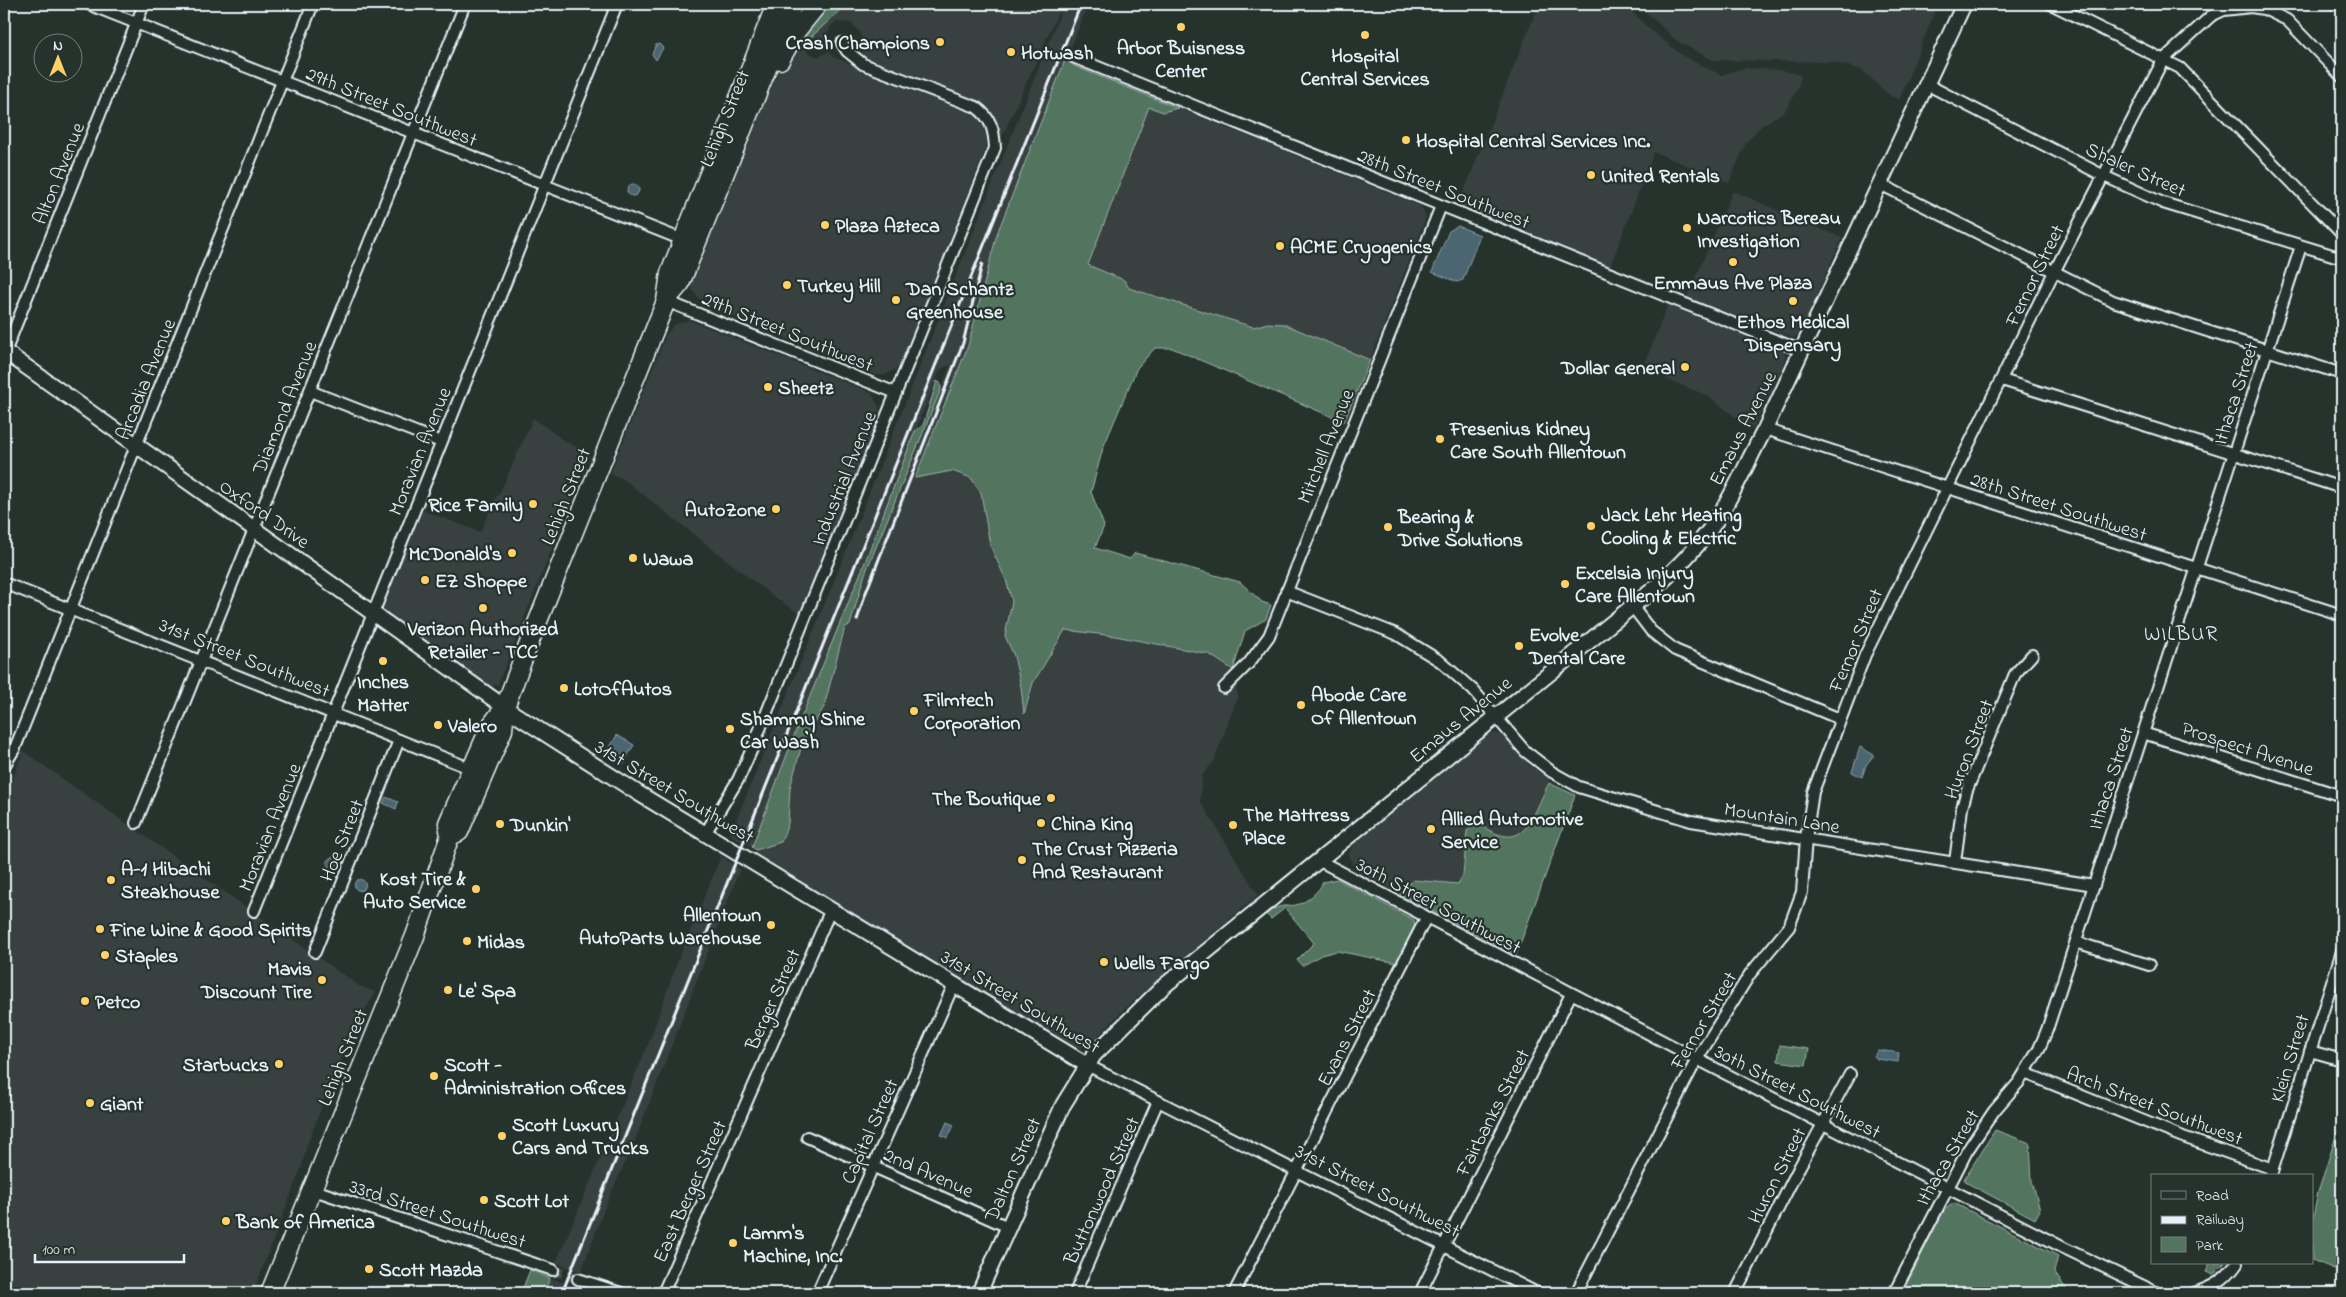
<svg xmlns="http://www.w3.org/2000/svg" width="2346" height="1297" font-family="'Indie Flower',sans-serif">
	<rect width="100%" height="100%" fill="#26332d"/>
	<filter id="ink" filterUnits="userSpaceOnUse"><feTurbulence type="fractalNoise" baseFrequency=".02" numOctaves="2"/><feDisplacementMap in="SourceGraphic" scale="10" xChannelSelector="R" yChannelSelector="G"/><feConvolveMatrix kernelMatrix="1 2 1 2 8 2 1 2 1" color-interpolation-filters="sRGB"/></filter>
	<g filter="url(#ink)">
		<g fill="#374141">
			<path d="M847 4H1062L1001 139 999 125 985 106 864 56 861 51V34L852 23 837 22 831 26 824 40 810 46 807 52 818 57 829 51 833 57 974 113 984 121 988 128 986 148 902 361 896 369 885 375H877L715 309 699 299 692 289V278L701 248 750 131 777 76 793 47Z"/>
			<path d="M1064 4H1088L997 234 968 346 915 477 952 471 971 478 981 493 990 545 1006 580 1012 601 1005 636 1014 656 1021 687 1024 712 1033 683 1065 630 1115 636 1209 654 1233 670 1238 696 1214 761 1202 776 1200 801 1258 895 1123 1010 1090 1045 1080 1048 1065 1043 754 853 756 850 781 841 788 824 790 788 803 741 824 707 845 627 850 624 865 574 951 364 940 370 919 422 752 847 730 835 837 574Z"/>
			<path d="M1539 4H1625L1648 28 1683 56 1721 75 1744 68 1780 70 1801 75 1798 88 1785 111 1761 126 1746 143 1729 183 1654 152 1610 267 1458 206Z"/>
			<path d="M1637 4H1938L1899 100 1889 95 1862 70 1833 62 1713 60 1677 41Z"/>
			<path d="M1149 107 1163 112 1178 108 1421 206 1426 218 1423 226 1370 360 1284 324 1268 323 1253 327 1129 288 1124 279 1088 265Z"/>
			<path d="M1733 191 1842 238 1800 333 1794 338 1687 297Z"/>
			<path d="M1668 304 1781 349 1785 353V362L1752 430 1708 396 1646 371 1644 366Z"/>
			<path d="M689 320 867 391 872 394 879 407 878 420 800 614 770 594 622 478 610 474 667 333 674 325Z"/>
			<path d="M533 418 566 442 590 453 498 684 491 687 383 612 380 608 419 509 480 532 497 496 499 495Z"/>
			<path d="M1496 733 1505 737 1529 765 1550 779 1525 831 1515 837 1508 838 1488 830 1477 823 1467 831 1463 875 1458 884 1413 880 1400 894 1353 868 1349 853 1357 839 1483 738 1488 734Z"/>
			<path d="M23 751 359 986 376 992 349 1036 307 1145 302 1165 253 1293H4V802Z"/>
			<path d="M721 856 740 869 635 1140 605 1207 581 1272 556 1263 649 1042 677 963Z"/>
			<path d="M550 1278 575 1287 573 1293H544Z"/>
		</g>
		<g fill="#53745f" stroke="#9eb2ac">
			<path d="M825 4H847L809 39 793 47Z"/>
			<path d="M2299 4H2342V11Z"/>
			<path d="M1069 50 1074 66 1178 108 1163 112 1149 107 1088 265 1124 280 1129 288 1253 327 1268 323 1284 324 1370 360 1344 422 1172 348H1155L1137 368 1103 448 1091 492 1104 526 1095 548 1130 559 1135 553 1240 582 1262 602 1271 605 1266 619 1245 631 1233 670 1209 654 1115 636 1065 630 1033 683 1024 714 1021 687 1014 656 1005 636 1012 601 1006 580 990 545 981 493 971 478 952 471 915 478 968 346 997 234Z"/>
			<path d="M937 381 940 383 941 389 865 574 850 625 845 627 824 707 803 741 790 788 788 824 781 842 756 850 752 847 797 728 863 567 915 431 923 425Z"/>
			<path d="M1549 783 1575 795 1516 955 1400 894 1413 880 1458 884 1463 875 1467 831 1477 823C1526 856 1529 821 1549 783Z"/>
			<path d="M1337 879 1414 920 1415 927 1397 963 1337 951 1321 955 1302 966 1297 960 1314 943 1285 908 1271 919 1266 914C1279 904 1282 907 1296 905 1306 903 1320 891 1323 882Z"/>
			<path d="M1780 1045 1809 1049 1806 1065 1778 1061Z"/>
			<path d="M2342 1129V1272L2312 1260V1223L2318 1192 2338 1130Z"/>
			<path d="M1995 1130 2030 1143 2032 1181 2040 1210 2035 1219 1967 1183 1964 1179Z"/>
			<path d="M1954 1203 2058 1256 2054 1272 2069 1293H1902L1944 1210Z"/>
			<path d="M2210 1263H2225L2213 1275 2206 1272Z"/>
			<path d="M530 1270 550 1278 544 1293H521Z"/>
		</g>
		<g fill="#4c6671" stroke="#8a9ea7">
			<path d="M659 44 663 48 656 60 652 54 656 45Z"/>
			<circle cx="633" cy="190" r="6"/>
			<path d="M1458 226 1480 235 1463 280 1457 282 1432 272 1449 231Z"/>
			<path d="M617 735 634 745 623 764 606 754Z"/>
			<path d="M1860 747 1874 755 1866 765 1862 777 1852 772Z"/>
			<path d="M386 797 398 802 396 809 383 803Z"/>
			<circle cx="333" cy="863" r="6"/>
			<circle cx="360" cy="885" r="5.5"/>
			<path d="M1878 1050 1899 1053 1898 1062 1877 1059 1874 1056Z"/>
			<path d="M947 1122 954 1125 948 1138 941 1135Z"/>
		</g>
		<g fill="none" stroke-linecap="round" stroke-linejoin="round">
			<path stroke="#43504b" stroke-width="10" stroke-dasharray="10 5" stroke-linecap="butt" d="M553 1270 578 1279"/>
			<defs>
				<g id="street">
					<path d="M88 4 683 240"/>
					<path d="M2051 4 2180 68 2342 234"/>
					<path d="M1073 57 1802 351"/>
					<path d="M1926 84 2104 176 2163 203 2342 258"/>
					<path d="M1880 184 2113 301 2342 374"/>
					<path d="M666 301 896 393"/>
					<path d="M4 355 144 4"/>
					<path d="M2002 380 2342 488"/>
					<path d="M310 391 441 442"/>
					<path d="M1765 429 2342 615"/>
					<path d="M4 583 472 769"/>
					<path d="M1286 591 1396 634 1440 661 1473 690 1525 751 1552 772 1579 787 1691 821 2094 885"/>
					<path d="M1632 606 1651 631 1675 650 1840 719"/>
					<path d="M1224 688 1249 663 1269 636 1441 206"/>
					<path d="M2143 733 2342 796"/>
					<path d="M4 766 15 748 313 4"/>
					<path d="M136 823 465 4"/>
					<path d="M706 832 738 780 752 749 995 148C994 129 991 118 976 107L863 64 847 51 842 43"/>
					<path d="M1318 860 1697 1059 2064 1248 2158 1293"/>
					<path d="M1955 862 1962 808 1967 790 2015 674 2032 655"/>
					<path d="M254 911 617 4"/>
					<path d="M2076 942 2149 965"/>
					<path d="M315 952 399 740"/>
					<path d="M2310 1051 2342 1060"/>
					<path d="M1087 1065 1537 1293"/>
					<path d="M2025 1073 2183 1137 2273 1169"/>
					<path d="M807 1137 1008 1227"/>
					<path d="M2271 1175 2342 951"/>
					<path d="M311 1189 553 1270"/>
					<path d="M578 1279 621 1293"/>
					<path d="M663 1293 831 909"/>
					<path d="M817 1293 954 984"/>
					<path d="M1075 1293 1158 1101"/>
					<path d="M1234 1293 1426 918"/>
					<path d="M1420 1293 1571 994"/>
					<path d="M1576 1293 1697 1059 1750 974 1789 927 1802 892 1806 838 1813 792 1865 655 2050 280 2163 60 2211 16 2224 10 2251 7 2264 9 2287 20 2342 77"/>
					<path d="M1735 1293 1800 1166 1850 1074"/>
					<path d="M1894 1293 1967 1151 1994 1111 2019 1082 2039 1049 2047 1030 2301 246"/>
					<path d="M2194 1293C2213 1287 2225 1280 2237 1263"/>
				</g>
				<g id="secondary">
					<path d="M4 351 513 713 638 793 1087 1065"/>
					<path d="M979 1293 1063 1105 1094 1055 1164 986 1650 592C1672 573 1693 552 1711 528 1733 497 1747 462 1765 429L1964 4"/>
				</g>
				<g id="highway">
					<path d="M780 60 797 30 818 4"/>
					<path d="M668 298 680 284 793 4"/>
					<path d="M450 836 459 832 503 730 505 707 524 656 666 301 670 273 776 4"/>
					<path d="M270 1293 415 936 450 836 448 823 490 727 504 708"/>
				</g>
			</defs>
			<use href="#street" stroke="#e8f1f8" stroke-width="14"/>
			<use href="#secondary" stroke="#e8f1f8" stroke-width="18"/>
			<use href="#highway" stroke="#e8f1f8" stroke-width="21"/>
			<use href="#street" stroke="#26332d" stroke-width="10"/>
			<use href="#secondary" stroke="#26332d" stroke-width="14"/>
			<use href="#highway" stroke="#26332d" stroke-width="18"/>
			<g stroke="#e8f1f8" stroke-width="3">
				<path d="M857 620 865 595 963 343 982 264"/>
				<path d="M562 1293 1081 4"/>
			</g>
		</g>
	</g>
	<g fill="#ffd166" stroke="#26332d" stroke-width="2">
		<circle cx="1181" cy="27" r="5"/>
		<circle cx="1365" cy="35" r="5"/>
		<circle cx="940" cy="42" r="5"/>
		<circle cx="1011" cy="52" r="5"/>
		<circle cx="1406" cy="140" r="5"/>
		<circle cx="1591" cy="175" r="5"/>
		<circle cx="825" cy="225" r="5"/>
		<circle cx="1687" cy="228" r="5"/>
		<circle cx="1280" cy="246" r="5"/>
		<circle cx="1733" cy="262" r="5"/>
		<circle cx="787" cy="285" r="5"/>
		<circle cx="896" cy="300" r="5"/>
		<circle cx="1793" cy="301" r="5"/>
		<circle cx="1685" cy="367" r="5"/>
		<circle cx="768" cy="387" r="5"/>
		<circle cx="1440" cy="439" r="5"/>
		<circle cx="533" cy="504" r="5"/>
		<circle cx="776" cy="509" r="5"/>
		<circle cx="1591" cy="526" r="5"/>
		<circle cx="1388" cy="527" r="5"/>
		<circle cx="512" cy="553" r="5"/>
		<circle cx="633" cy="558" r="5"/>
		<circle cx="425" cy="580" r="5"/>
		<circle cx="1565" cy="584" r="5"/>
		<circle cx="483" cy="608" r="5"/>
		<circle cx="1519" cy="646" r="5"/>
		<circle cx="383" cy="661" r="5"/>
		<circle cx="564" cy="688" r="5"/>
		<circle cx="1301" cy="705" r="5"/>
		<circle cx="914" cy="711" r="5"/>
		<circle cx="438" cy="725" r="5"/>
		<circle cx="730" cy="729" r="5"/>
		<circle cx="1051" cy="798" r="5"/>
		<circle cx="1041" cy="823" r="5"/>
		<circle cx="500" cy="824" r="5"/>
		<circle cx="1233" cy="825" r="5"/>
		<circle cx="1431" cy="829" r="5"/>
		<circle cx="1022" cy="860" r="5"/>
		<circle cx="111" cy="880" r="5"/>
		<circle cx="476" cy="889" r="5"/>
		<circle cx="771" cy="925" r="5"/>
		<circle cx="100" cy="929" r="5"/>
		<circle cx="467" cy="941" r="5"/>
		<circle cx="105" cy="955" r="5"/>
		<circle cx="1104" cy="962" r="5"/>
		<circle cx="322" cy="980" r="5"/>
		<circle cx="448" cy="990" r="5"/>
		<circle cx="85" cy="1001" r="5"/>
		<circle cx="279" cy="1064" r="5"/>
		<circle cx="434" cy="1076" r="5"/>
		<circle cx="90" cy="1103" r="5"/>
		<circle cx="502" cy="1136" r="5"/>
		<circle cx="484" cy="1200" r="5"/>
		<circle cx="226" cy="1221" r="5"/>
		<circle cx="733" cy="1243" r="5"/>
		<circle cx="369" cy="1269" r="5"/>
	</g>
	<g text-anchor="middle" stroke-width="4.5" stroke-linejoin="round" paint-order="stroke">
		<g font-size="20" font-weight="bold" fill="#e8f1f8" stroke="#26332d" text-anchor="start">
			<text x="930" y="49" text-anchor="end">Crash Champions</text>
			<text x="1181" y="54" text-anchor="middle">Arbor Buisness<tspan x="1181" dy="23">Center</tspan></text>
			<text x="1021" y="59">Hotwash</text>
			<text x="1365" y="62" text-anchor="middle">Hospital<tspan x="1365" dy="23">Central Services</tspan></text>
			<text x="1416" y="147">Hospital Central Services Inc.</text>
			<text x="1601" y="182">United Rentals</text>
			<text x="1697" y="224">Narcotics Bereau<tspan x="1697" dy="23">Investigation</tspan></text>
			<text x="835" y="232">Plaza Azteca</text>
			<text x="1290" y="253">ACME Cryogenics</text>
			<text x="1733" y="289" text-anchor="middle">Emmaus Ave Plaza</text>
			<text x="797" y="292">Turkey Hill</text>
			<text x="906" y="295">Dan Schantz<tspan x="906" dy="23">Greenhouse</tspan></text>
			<text x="1793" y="328" text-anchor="middle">Ethos Medical<tspan x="1793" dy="23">Dispensary</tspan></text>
			<text x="1675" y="374" text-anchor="end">Dollar General</text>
			<text x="778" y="394">Sheetz</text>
			<text x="1450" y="435">Fresenius Kidney<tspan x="1450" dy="23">Care South Allentown</tspan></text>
			<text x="523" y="511" text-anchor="end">Rice Family</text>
			<text x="766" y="516" text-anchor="end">AutoZone</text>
			<text x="1601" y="521">Jack Lehr Heating<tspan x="1601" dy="23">Cooling &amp; Electric</tspan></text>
			<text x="1398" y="523">Bearing &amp;<tspan x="1398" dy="23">Drive Solutions</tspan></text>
			<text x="502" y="560" text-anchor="end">McDonald's</text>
			<text x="643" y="565">Wawa</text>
			<text x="1575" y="579">Excelsia Injury<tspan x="1575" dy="23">Care Allentown</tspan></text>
			<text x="435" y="587">EZ Shoppe</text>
			<text x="483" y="635" text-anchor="middle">Verizon Authorized<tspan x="483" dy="23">Retailer - TCC</tspan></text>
			<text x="1529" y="641">Evolve<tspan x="1529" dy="23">Dental Care</tspan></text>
			<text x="383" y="688" text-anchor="middle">Inches<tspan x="383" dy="23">Matter</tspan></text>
			<text x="574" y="695">LotOfAutos</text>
			<text x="1311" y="701">Abode Care<tspan x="1311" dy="23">Of Allentown</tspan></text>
			<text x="924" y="706">Filmtech<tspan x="924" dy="23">Corporation</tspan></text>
			<text x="740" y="725">Shammy Shine<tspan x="740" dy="23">Car Wash</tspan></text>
			<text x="448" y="732">Valero</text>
			<text x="1041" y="805" text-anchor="end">The Boutique</text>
			<text x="1243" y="821">The Mattress<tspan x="1243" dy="23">Place</tspan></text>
			<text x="1441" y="825">Allied Automotive<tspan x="1441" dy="23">Service</tspan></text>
			<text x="1051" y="830">China King</text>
			<text x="510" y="831">Dunkin'</text>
			<text x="1032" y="855">The Crust Pizzeria<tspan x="1032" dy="23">And Restaurant</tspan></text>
			<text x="121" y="875">A-1 Hibachi<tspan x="121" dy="23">Steakhouse</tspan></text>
			<text x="466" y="885" text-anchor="end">Kost Tire &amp;<tspan x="466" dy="23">Auto Service</tspan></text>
			<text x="761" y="921" text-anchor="end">Allentown<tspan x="761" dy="23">AutoParts Warehouse</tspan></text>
			<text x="110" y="936">Fine Wine &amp; Good Spirits</text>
			<text x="477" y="948">Midas</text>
			<text x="115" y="962">Staples</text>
			<text x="1114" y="969">Wells Fargo</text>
			<text x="312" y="975" text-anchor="end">Mavis<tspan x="312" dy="23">Discount Tire</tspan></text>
			<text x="458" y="997">Le' Spa</text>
			<text x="95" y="1008">Petco</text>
			<text x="269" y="1071" text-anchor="end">Starbucks</text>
			<text x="444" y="1071">Scott -<tspan x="444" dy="23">Administration Offices</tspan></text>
			<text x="100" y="1110">Giant</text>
			<text x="512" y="1131">Scott Luxury<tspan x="512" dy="23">Cars and Trucks</tspan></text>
			<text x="494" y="1207">Scott Lot</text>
			<text x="236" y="1228">Bank of America</text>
			<text x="743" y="1239">Lamm's<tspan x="743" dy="23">Machine, Inc.</tspan></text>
			<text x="379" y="1276">Scott Mazda</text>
		</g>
		<g font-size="20" fill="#e8f1f8" stroke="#26332d">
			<text transform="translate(392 106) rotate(22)" y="7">29th Street Southwest</text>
			<text transform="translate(724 118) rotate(-68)" y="7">Lehigh Street</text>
			<text transform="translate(2136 169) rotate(24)" y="7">Shaler Street</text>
			<text transform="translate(58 173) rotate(-68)" y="7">Alton Avenue</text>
			<text transform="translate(1444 188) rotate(22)" y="7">28th Street Southwest</text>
			<text transform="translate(2034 275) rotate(-64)" y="7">Fernor Street</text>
			<text transform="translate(788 331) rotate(22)" y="7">29th Street Southwest</text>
			<text transform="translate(145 379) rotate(-68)" y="7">Arcadia Avenue</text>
			<text transform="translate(2235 393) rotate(-72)" y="7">Ithaca Street</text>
			<text transform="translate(284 407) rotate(-68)" y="7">Diamond Avenue</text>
			<text transform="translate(1742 428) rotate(-63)" y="7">Emaus Avenue</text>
			<text transform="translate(1325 446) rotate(-68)" y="7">Mitchell Avenue</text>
			<text transform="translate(419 451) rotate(-68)" y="7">Moravian Avenue</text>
			<text transform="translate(843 478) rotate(-68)" y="7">Industrial Avenue</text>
			<text transform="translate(565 496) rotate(-68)" y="7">Lehigh Street</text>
			<text transform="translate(2059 506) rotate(18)" y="7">28th Street Southwest</text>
			<text transform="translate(265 513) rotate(35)" y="7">Oxford Drive</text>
			<text transform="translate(1855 640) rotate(-67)" y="7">Fernor Street</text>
			<text transform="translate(245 657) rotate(22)" y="7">31st Street Southwest</text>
			<text transform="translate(1460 719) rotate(-39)" y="7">Emaus Avenue</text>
			<text transform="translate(2248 748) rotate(18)" y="7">Prospect Avenue</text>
			<text transform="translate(1968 749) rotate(-69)" y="7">Huron Street</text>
			<text transform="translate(2110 778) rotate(-72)" y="7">Ithaca Street</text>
			<text transform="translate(675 791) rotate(31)" y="7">31st Street Southwest</text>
			<text transform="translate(1782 817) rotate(9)" y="7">Mountain Lane</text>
			<text transform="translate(269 827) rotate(-68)" y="7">Moravian Avenue</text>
			<text transform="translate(341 840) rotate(-68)" y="7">Hoe Street</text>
			<text transform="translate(1439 905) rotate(28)" y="7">30th Street Southwest</text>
			<text transform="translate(772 999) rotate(-66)" y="7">Berger Street</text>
			<text transform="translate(1021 1001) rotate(31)" y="7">31st Street Southwest</text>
			<text transform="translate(1703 1020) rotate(-59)" y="7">Fernor Street</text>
			<text transform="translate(1346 1037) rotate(-63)" y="7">Evans Street</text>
			<text transform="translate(342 1057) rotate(-68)" y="7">Lehigh Street</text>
			<text transform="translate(2289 1058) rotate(-73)" y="7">Klein Street</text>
			<text transform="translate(1798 1091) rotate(27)" y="7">30th Street Southwest</text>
			<text transform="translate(2155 1105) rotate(21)" y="7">Arch Street Southwest</text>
			<text transform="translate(1492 1112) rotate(-63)" y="7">Fairbanks Street</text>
			<text transform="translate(869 1131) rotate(-66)" y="7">Capital Street</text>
			<text transform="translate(1947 1157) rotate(-60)" y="7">Ithaca Street</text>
			<text transform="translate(1012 1169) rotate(-66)" y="7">Dalton Street</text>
			<text transform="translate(929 1172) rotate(24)" y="7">2nd Avenue</text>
			<text transform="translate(1776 1175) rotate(-63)" y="7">Huron Street</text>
			<text transform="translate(1101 1190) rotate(-66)" y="7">Buttonwood Street</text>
			<text transform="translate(1378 1190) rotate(27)" y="7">31st Street Southwest</text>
			<text transform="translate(689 1191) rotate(-66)" y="7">East Berger Street</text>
			<text transform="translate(438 1213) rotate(18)" y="7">33rd Street Southwest</text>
		</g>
		<g font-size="21" letter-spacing="1" fill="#e8f1f8" stroke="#26332d">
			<text x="2181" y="640">WILBUR</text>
		</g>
	</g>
	<rect width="2346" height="1297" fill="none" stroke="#26332d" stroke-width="20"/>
	<rect x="10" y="10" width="2326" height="1277" fill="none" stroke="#e8f1f8" stroke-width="2" filter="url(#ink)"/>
	<rect x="2151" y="1174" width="162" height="90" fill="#26332d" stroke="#747f7e"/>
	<rect x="2161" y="1191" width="25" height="8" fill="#26332d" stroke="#747f7e"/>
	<text x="2196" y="1200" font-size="15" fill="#e8f1f8">Road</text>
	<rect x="2161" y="1216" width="25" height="8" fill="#e8f1f8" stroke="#747f7e"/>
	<text x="2196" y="1224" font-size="15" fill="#e8f1f8">Railway</text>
	<rect x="2161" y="1237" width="25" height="15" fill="#53745f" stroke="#747f7e"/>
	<text x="2196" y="1250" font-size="15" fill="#e8f1f8">Park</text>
	<g transform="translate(58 58)"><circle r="24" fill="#26332d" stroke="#747f7e"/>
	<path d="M0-4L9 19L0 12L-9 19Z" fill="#ffd166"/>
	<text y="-8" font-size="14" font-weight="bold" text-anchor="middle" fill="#e8f1f8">N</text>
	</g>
	<path d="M35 1254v8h149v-8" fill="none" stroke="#e8f1f8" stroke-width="2.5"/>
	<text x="42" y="1254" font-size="15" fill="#e8f1f8" stroke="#26332d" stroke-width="4" paint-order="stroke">100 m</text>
</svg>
